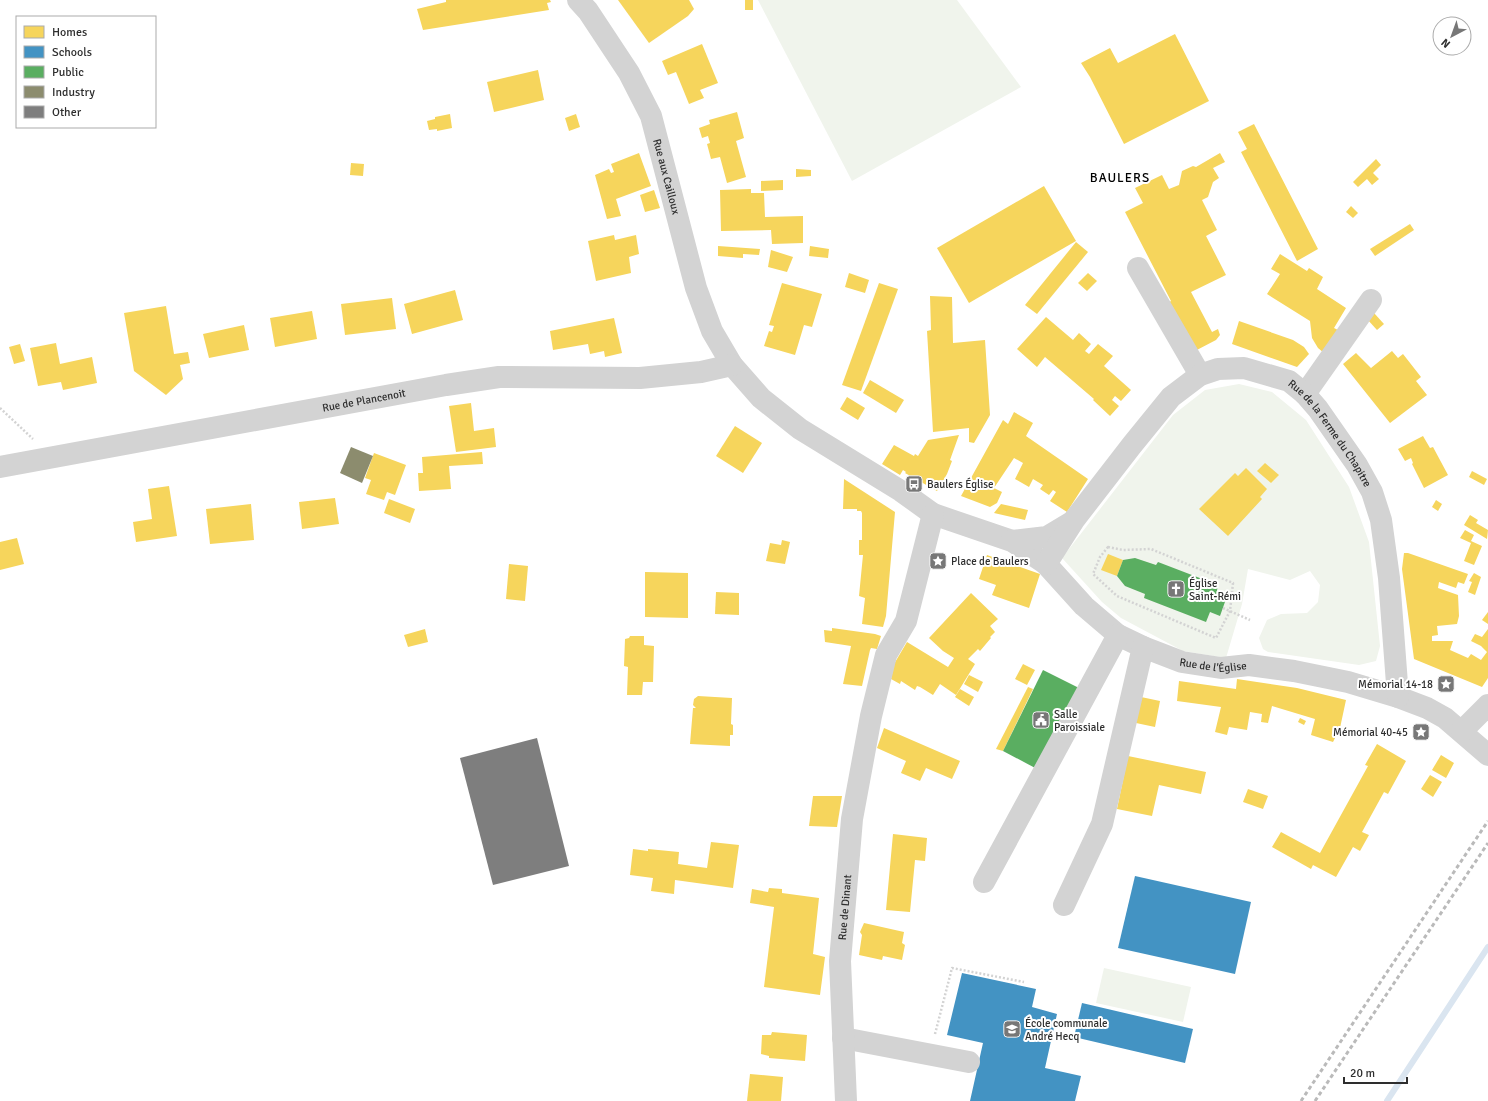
<svg xmlns="http://www.w3.org/2000/svg" width="1488" height="1101" font-family="Signika,sans-serif">
	<rect width="100%" height="100%" fill="#fff"/>
	<g fill="#f0f4ec">
		<path d="M758 0H957L1021 87 852 181Z"/>
		<path d="M1239 384 1272 392 1306 420 1349 487 1369 542 1380 646 1376 661 1359 665 1268 652 1263 649 1259 638 1267 620 1281 614 1307 613 1318 602 1320 585 1310 571 1290 580 1248 569 1242 604 1226 658 1183 651 1121 618 1102 602 1062 558 1173 415 1205 390Z"/>
		<path d="M1104 968 1191 987 1183 1022 1096 1003Z"/>
	</g>
	<g fill="#f6d55c">
		<path d="M446 0H550L551 2 547 3 549 10 423 30 417 9 446 2Z"/>
		<path d="M618 0H689L694 9 688 16 649 43Z"/>
		<rect x="745" y="0" width="8" height="10"/>
		<path d="M1175 34 1209 101 1124 144 1090 77 1081 63 1110 48 1118 63Z"/>
		<path d="M702 44 718 83 700 90 704 98 689 104 676 72 668 75 662 61Z"/>
		<path d="M538 70 544 100 494 112 487 82Z"/>
		<path d="M737 112 744 138 736 141 746 177 727 183 720 157 711 159 707 144 710 143 708 136 702 138 699 128 710 124 709 120Z"/>
		<path d="M450 114 452 128 437 131V129L429 130 427 121 435 119V117Z"/>
		<path d="M576 114 580 127 569 131 565 118Z"/>
		<path d="M1254 124 1318 249 1297 261 1241 152 1247 149 1238 132Z"/>
		<path d="M639 153 651 186 616 199 621 216 607 219 595 175 609 169 611 173 614 172 611 164Z"/>
		<path d="M1220 153 1225 162 1213 168 1219 178 1213 182 1208 197 1202 200 1217 230 1206 236 1226 275 1191 292 1212 332 1218 329 1220 335 1216 340 1193 352 1168 303 1171 301 1125 212 1143 203 1135 188 1162 175 1169 189 1179 185 1182 171 1193 166 1196 167Z"/>
		<path d="M1376 159 1381 165 1373 173 1379 179 1372 185 1367 179 1358 187 1353 182Z"/>
		<path d="M351 163 364 164 363 176 350 175Z"/>
		<path d="M796 169 811 170V176L796 177Z"/>
		<path d="M783 180V190L761 191V181Z"/>
		<path d="M1044 186 1076 241 969 303 937 248Z"/>
		<path d="M751 189V193H764L765 217 803 216V243L772 244 771 230 721 231 720 190Z"/>
		<path d="M654 190 660 208 645 212 640 195Z"/>
		<path d="M1351 206 1358 213 1353 218 1346 212Z"/>
		<path d="M1410 224 1414 230 1375 256 1370 249Z"/>
		<path d="M614 235 615 240 636 235 639 254 629 257 631 273 596 281 588 241Z"/>
		<path d="M1076 242 1088 252 1037 314 1025 305Z"/>
		<path d="M718 246 760 249 759 255 743 254V258L718 256Z"/>
		<path d="M810 246 829 249 828 258 809 256Z"/>
		<path d="M771 250 793 257 787 272 768 267Z"/>
		<path d="M1280 254 1307 271 1309 268 1323 277 1317 289 1346 308 1334 328 1342 332 1324 353 1318 348 1312 338 1310 321 1267 294 1280 274 1271 269Z"/>
		<path d="M849 273 869 280 865 293 845 287Z"/>
		<path d="M1088 273 1097 281 1087 291 1078 283Z"/>
		<path d="M782 283 822 294 812 327 804 325 795 355 764 346 769 331 772 332 774 326 769 325Z"/>
		<path d="M879 283 898 289 861 391 842 385Z"/>
		<path d="M455 290 463 320 412 334 404 304Z"/>
		<path d="M930 296 952 297 953 343 985 340 990 415 974 443 969 442V428L933 432 927 331 931 330Z"/>
		<path d="M392 298 396 329 345 335 341 304Z"/>
		<path d="M166 306 174 354 188 352 190 363 180 365 183 379 166 395 134 371 124 313Z"/>
		<path d="M312 311 317 339 275 347 270 318Z"/>
		<path d="M1374 313 1384 324 1377 330 1367 319Z"/>
		<path d="M1046 317 1073 340 1079 333 1091 344 1085 351 1089 354 1098 344 1113 356 1104 366 1131 390 1121 401 1115 396 1112 400 1119 406 1110 416 1093 400 1094 399 1045 357 1037 367 1017 349Z"/>
		<path d="M614 318 622 353 605 357 604 351 590 354 588 344 553 350 550 331Z"/>
		<path d="M1239 321 1293 340 1304 347 1309 354 1297 367 1232 344Z"/>
		<path d="M244 325 249 350 209 358 203 334Z"/>
		<path d="M56 343 60 364 92 357 97 383 63 390 61 382 38 386 30 348Z"/>
		<path d="M20 344 25 361 14 364 9 347Z"/>
		<path d="M1392 351 1398 358 1403 354 1421 377 1416 381 1427 395 1390 423 1343 364 1356 353 1371 368Z"/>
		<path d="M870 380 904 400 896 413 863 393Z"/>
		<path d="M847 397 865 408 858 420 840 409Z"/>
		<path d="M471 403 474 431 494 428 496 447 456 452 449 406Z"/>
		<path d="M1014 412 1033 423 1026 436 1088 479 1067 512 1050 501 1056 492 1053 490 1049 495 1040 489 1043 485 1033 479 1029 487 1015 479 1023 463 1014 458 994 488 1002 492 997 503 990 507 961 496 1003 420 1008 424Z"/>
		<path d="M735 426 762 443 743 473 716 456Z"/>
		<path d="M959 435 950 460 952 461 947 474 937 491 905 473 906 472 903 470 900 475 882 464 894 445 914 456 915 454 918 456 928 440Z"/>
		<path d="M1423 436 1430 448 1433 447 1448 475 1424 488 1412 464 1413 463 1411 458 1405 461 1398 449Z"/>
		<path d="M482 452 483 464 449 466 451 489 419 491 418 473H423L422 457Z"/>
		<path d="M374 453 406 465 395 495 387 492 384 500 366 494 371 480 365 478Z"/>
		<path d="M1265 463 1279 475 1271 483 1257 471Z"/>
		<path d="M1246 468 1267 489 1260 497 1262 499 1228 536 1199 509 1235 473 1238 476Z"/>
		<path d="M1472 471 1487 479 1484 485 1469 477Z"/>
		<path d="M844 479 895 512 886 616 883 627 862 624 865 598 859 596 863 555H859V540H862V513L861 511H857V509H843Z"/>
		<path d="M169 486 177 536 136 542 133 522 152 519 148 489Z"/>
		<path d="M335 498 339 524 302 529 299 502Z"/>
		<path d="M389 499 415 509 410 523 384 513Z"/>
		<path d="M1436 500 1442 504 1438 511 1432 507Z"/>
		<path d="M251 504 254 540 210 544 206 509Z"/>
		<path d="M1001 504 1028 510 1025 520 994 513Z"/>
		<path d="M1470 515 1478 520 1476 523 1488 530 1487 539 1464 525Z"/>
		<path d="M1465 530 1474 535 1471 541 1482 546 1474 565 1464 561 1471 543 1460 538Z"/>
		<path d="M17 538 24 564 0 570V542Z"/>
		<path d="M782 540 790 542 785 564 766 561 770 543 781 545Z"/>
		<path d="M1404 553H1408L1468 574 1464 584 1458 582 1456 588 1439 582 1438 588 1458 595 1459 616 1457 624 1437 626 1438 635 1432 636V641H1453L1450 650 1468 658 1471 654 1481 660 1487 652 1481 646 1471 641 1475 634 1482 637 1488 629V678L1482 687 1414 659 1402 569Z"/>
		<path d="M1108 554 1123 560 1117 576 1101 570Z"/>
		<path d="M987 555 1040 574 1029 608 992 595 996 585 979 579Z"/>
		<path d="M509 564 528 566 525 601 506 599Z"/>
		<path d="M645 572 688 573V618L645 617Z"/>
		<path d="M1474 573 1481 577 1475 595 1468 592 1472 582 1469 581Z"/>
		<path d="M1218 591 1225 593 1223 598 1216 596Z"/>
		<path d="M716 592 739 593V615L715 614Z"/>
		<path d="M971 593 998 619 990 626 995 632 990 637 991 638 980 651 978 649 968 659 975 664 956 695 940 684 933 695 920 687 917 686 915 690 901 681 900 684 891 679 894 664 907 642 948 667 954 658 943 651 929 638Z"/>
		<path d="M1488 612V624L1482 620Z"/>
		<path d="M832 628 875 634 881 636 877 649 871 648 870 650 862 686 843 684 851 646 825 642 824 630 832 631Z"/>
		<path d="M425 629 428 642 408 647 404 635Z"/>
		<path d="M630 636H644V645L654 646 653 682H643L642 695H627L628 667 624 666 625 639 629 638Z"/>
		<path d="M1023 664 1035 670 1027 685 1015 679Z"/>
		<path d="M969 675 983 682 978 692 964 684Z"/>
		<path d="M1237 679 1297 688 1346 700 1340 728 1333 742 1311 735 1315 719 1272 706 1268 723 1261 722 1262 714 1250 712 1247 730 1229 727 1227 735 1215 732 1221 707 1177 701 1179 681 1236 689Z"/>
		<path d="M1028 687 1033 689 1003 751 996 749Z"/>
		<path d="M960 689 974 697 969 706 955 697Z"/>
		<path d="M698 696 732 698 731 724 733 725V735H730V746L690 744 693 708H696L693 705 694 699Z"/>
		<path d="M1141 697 1160 701 1155 727 1136 723Z"/>
		<path d="M1300 718 1306 721 1304 725 1298 722Z"/>
		<path d="M884 728 960 761 952 779 926 768 920 781 901 773 906 761 877 748Z"/>
		<path d="M1377 744 1406 761 1388 794 1384 792 1362 832 1369 835 1360 851 1353 847 1336 877 1313 865 1311 869 1272 847 1281 832 1320 853 1368 766 1365 765Z"/>
		<path d="M1441 755 1454 763 1446 778 1432 770Z"/>
		<path d="M1128 756 1206 772 1201 794 1159 785 1152 816 1117 809Z"/>
		<path d="M1430 775 1442 782 1433 797 1421 789Z"/>
		<path d="M1248 789 1268 796 1263 809 1243 802Z"/>
		<path d="M813 796H842L837 827 809 826Z"/>
		<path d="M893 834 927 838 925 861 915 860 910 912 886 910Z"/>
		<path d="M711 842 739 845 733 888 675 880 674 894 651 891 653 878 630 875 633 849 648 851V849L679 852 678 864 707 868Z"/>
		<path d="M769 888 782 889V893L819 898 813 954 825 957 820 995 764 987 774 907 750 903 752 889 768 892Z"/>
		<path d="M864 923 904 932 902 943 905 945 902 960 883 956 882 960 859 955 862 935 860 932Z"/>
		<path d="M772 1032 807 1035 805 1061 769 1058V1056L761 1054 762 1035H771Z"/>
		<path d="M750 1074 783 1077 781 1101H747Z"/>
	</g>
	<g fill="#4393c3">
		<path d="M1135 876 1251 902 1235 974 1118 948Z"/>
		<path d="M962 973 1036 989 1032 1007 1057 1014 1045 1068 1081 1076 1075 1101H970L983 1043 947 1035Z"/>
		<path d="M1082 1003 1193 1029 1185 1063 1074 1037Z"/>
	</g>
	<g fill="#5aae61">
		<path d="M1135 558 1156 565 1158 562 1218 585 1216 596 1226 599 1220 616 1210 612 1206 622 1144 598 1145 594 1125 586 1117 576 1123 560Z"/>
		<path d="M1043 670 1079 688 1039 770 1003 751Z"/>
	</g>
	<path fill="#8c8c6e" d="M351 447 373 456 362 483 340 473Z"/>
	<g fill="none" stroke-linecap="round" stroke-linejoin="round">
		<path stroke="#dae5f0" stroke-width="6" d="M1387 1101 1488 947"/>
	</g>
	<path fill="#7e7e7e" d="M537 738 569 866 493 885 460 758Z"/>
	<g fill="none" stroke-linecap="round" stroke-linejoin="round">
		<g stroke="#d3d3d3" stroke-width="2.5" stroke-dasharray="2 2" stroke-linecap="butt">
			<path d="M0 408 33 439"/>
			<path d="M1108 547 1123 550 1151 549 1233 583 1230 611 1216 638 1117 596 1093 574 1100 557Z"/>
			<path d="M1223 608 1250 620"/>
			<path d="M935 1034 952 968 1024 982"/>
		</g>
		<g stroke="#d3d3d3" stroke-width="22">
			<path id="s1" d="M578 0 588 11 629 73 651 116 696 288 712 331 732 365 761 398 800 429 901 491 933 514 1012 541 1046 564 1084 606 1118 635 1143 647 1182 662 1221 668 1249 665 1294 671 1348 682 1398 697 1427 708 1445 718 1488 755"/>
			<path d="M1138 268 1200 375"/>
			<path d="M1305 394 1371 300"/>
			<path id="s2" d="M0 467 446 385 499 377 640 378 701 372 732 365"/>
			<path d="M1012 541 1047 537 1072 522"/>
			<path id="s3" d="M1046 564 1074 520 1132 445 1171 397 1200 375 1218 369 1244 368 1289 381 1305 394 1318 409 1357 465 1372 492 1381 520 1389 578 1398 697"/>
			<path d="M1462 731 1488 705"/>
			<path d="M984 882 1118 635"/>
			<path d="M1064 905 1102 824 1143 647"/>
			<path d="M843 1038 969 1062"/>
			<path id="s4" d="M846 1101 840 961 852 819 871 716 886 655 906 621 933 514"/>
		</g>
		<g stroke="#bababa" stroke-width="3" stroke-dasharray="4 3" stroke-linecap="butt">
			<path d="M1301 1101 1488 821"/>
			<path d="M1315 1101 1488 843"/>
		</g>
	</g>
	<defs>
		<symbol id="bus-square" viewBox="-11 -11 22 22"><rect x="-9" y="-9" width="18" height="18" rx="4" fill="#777" stroke="#fff"/><path d="M-5-6H5V4H4V6H2V4H-2V6H-4V4H-5ZM-3.5-4V0h7V-4ZM-3.5 1.2v1.5H-2V1.2ZM2 1.2v1.5H3.5V1.2Z" fill="#fff"/></symbol>
		<symbol id="sight-square" viewBox="-11 -11 22 22"><rect x="-9" y="-9" width="18" height="18" rx="4" fill="#777" stroke="#fff"/><path d="M0-6L1.8-2.2L6-1.7L2.9 1.2L3.7 5.4L0 3.3L-3.7 5.4L-2.9 1.2L-6-1.7L-1.8-2.2Z" fill="#fff"/></symbol>
		<symbol id="church-square" viewBox="-11 -11 22 22"><rect x="-9" y="-9" width="18" height="18" rx="4" fill="#777" stroke="#fff"/><path d="M-1.2-6h2.4v3.5h3.3v2.4h-3.3V6h-2.4V-.1h-3.3v-2.4h3.3Z" fill="#fff"/></symbol>
		<symbol id="civic-square" viewBox="-11 -11 22 22"><rect x="-9" y="-9" width="18" height="18" rx="4" fill="#777" stroke="#fff"/><path d="M-.6-6.5H3V-4.5H.6V-3L4-1V1h2V6H-6V1h2V-1L-.6-3ZM-1.2 2.5V6h2.4V2.5Z" fill="#fff"/></symbol>
		<symbol id="school-square" viewBox="-11 -11 22 22"><rect x="-9" y="-9" width="18" height="18" rx="4" fill="#777" stroke="#fff"/><path d="M0-5L7-2L0 1L-7-2ZM-4 1L0 2.5L4 1V4Q0 6-4 4Z" fill="#fff"/></symbol>
	</defs>
	<g fill-rule="evenodd">
		<use href="#bus-square" x="904" y="474" width="20" height="20"/>
		<use href="#sight-square" x="928" y="551" width="20" height="20"/>
		<use href="#church-square" x="1166" y="579" width="20" height="20"/>
		<use href="#sight-square" x="1436" y="674" width="20" height="20"/>
		<use href="#civic-square" x="1031" y="710" width="20" height="20"/>
		<use href="#sight-square" x="1411" y="722" width="20" height="20"/>
		<use href="#school-square" x="1002" y="1019" width="20" height="20"/>
	</g>
	<g text-anchor="middle" stroke-width="4" stroke-linejoin="round" paint-order="stroke">
		<g font-size="11" fill="#2e2e2e" stroke="#fff">
			<text dy="4" stroke="none"><textPath href="#s1" startOffset="200">Rue aux Cailloux</textPath></text>
			<text dy="4" stroke="none"><textPath href="#s2" startOffset="370">Rue de Plancenoit</textPath></text>
			<text dy="4" stroke="none"><textPath href="#s3" startOffset="404">Rue de la Ferme du Chapitre</textPath></text>
			<text dy="4" stroke="none"><textPath href="#s1" startOffset="979">Rue de l'Église</textPath></text>
			<text dy="4" stroke="none"><textPath href="#s4" startOffset="194">Rue de Dinant</textPath></text>
		</g>
		<g font-size="11" fill="#2e2e2e" stroke="#fff" text-anchor="start">
			<text x="927" y="488">Baulers Église</text>
			<text x="951" y="565">Place de Baulers</text>
			<text x="1189" y="587">Église<tspan x="1189" dy="13">Saint-Rémi</tspan></text>
			<text x="1433" y="688" text-anchor="end">Mémorial 14-18</text>
			<text x="1054" y="718">Salle<tspan x="1054" dy="13">Paroissiale</tspan></text>
			<text x="1408" y="736" text-anchor="end">Mémorial 40-45</text>
			<text x="1025" y="1027">École communale<tspan x="1025" dy="13">André Hecq</tspan></text>
		</g>
		<g font-size="13" letter-spacing="1" fill="#000" stroke="#fff">
			<text x="1120" y="182">BAULERS</text>
		</g>
	</g>
	<rect x="16" y="16" width="140" height="112" fill="#ffffff" stroke="#ababab"/>
	<rect x="24" y="26" width="20" height="12" fill="#f6d55c" stroke="#ababab"/>
	<text x="52" y="36" font-size="12" fill="#2e2e2e">Homes</text>
	<rect x="24" y="46" width="20" height="12" fill="#4393c3" stroke="#ababab"/>
	<text x="52" y="56" font-size="12" fill="#2e2e2e">Schools</text>
	<rect x="24" y="66" width="20" height="12" fill="#5aae61" stroke="#ababab"/>
	<text x="52" y="76" font-size="12" fill="#2e2e2e">Public</text>
	<rect x="24" y="86" width="20" height="12" fill="#8c8c6e" stroke="#ababab"/>
	<text x="52" y="96" font-size="12" fill="#2e2e2e">Industry</text>
	<rect x="24" y="106" width="20" height="12" fill="#7e7e7e" stroke="#ababab"/>
	<text x="52" y="116" font-size="12" fill="#2e2e2e">Other</text>
	<g transform="translate(1452 36) rotate(221)"><circle r="19" fill="#ffffff" stroke="#ababab"/>
	<path d="M0-3L7 15L0 10L-7 15Z" fill="#777777"/>
	<text y="-6" font-size="11" font-weight="bold" text-anchor="middle" fill="#2e2e2e">N</text>
	</g>
	<path d="M1344 1077v6h63v-6" fill="none" stroke="#2e2e2e" stroke-width="2"/>
	<text x="1350" y="1077" font-size="12" fill="#2e2e2e" stroke="#ffffff" stroke-width="3" paint-order="stroke">20 m</text>
</svg>
